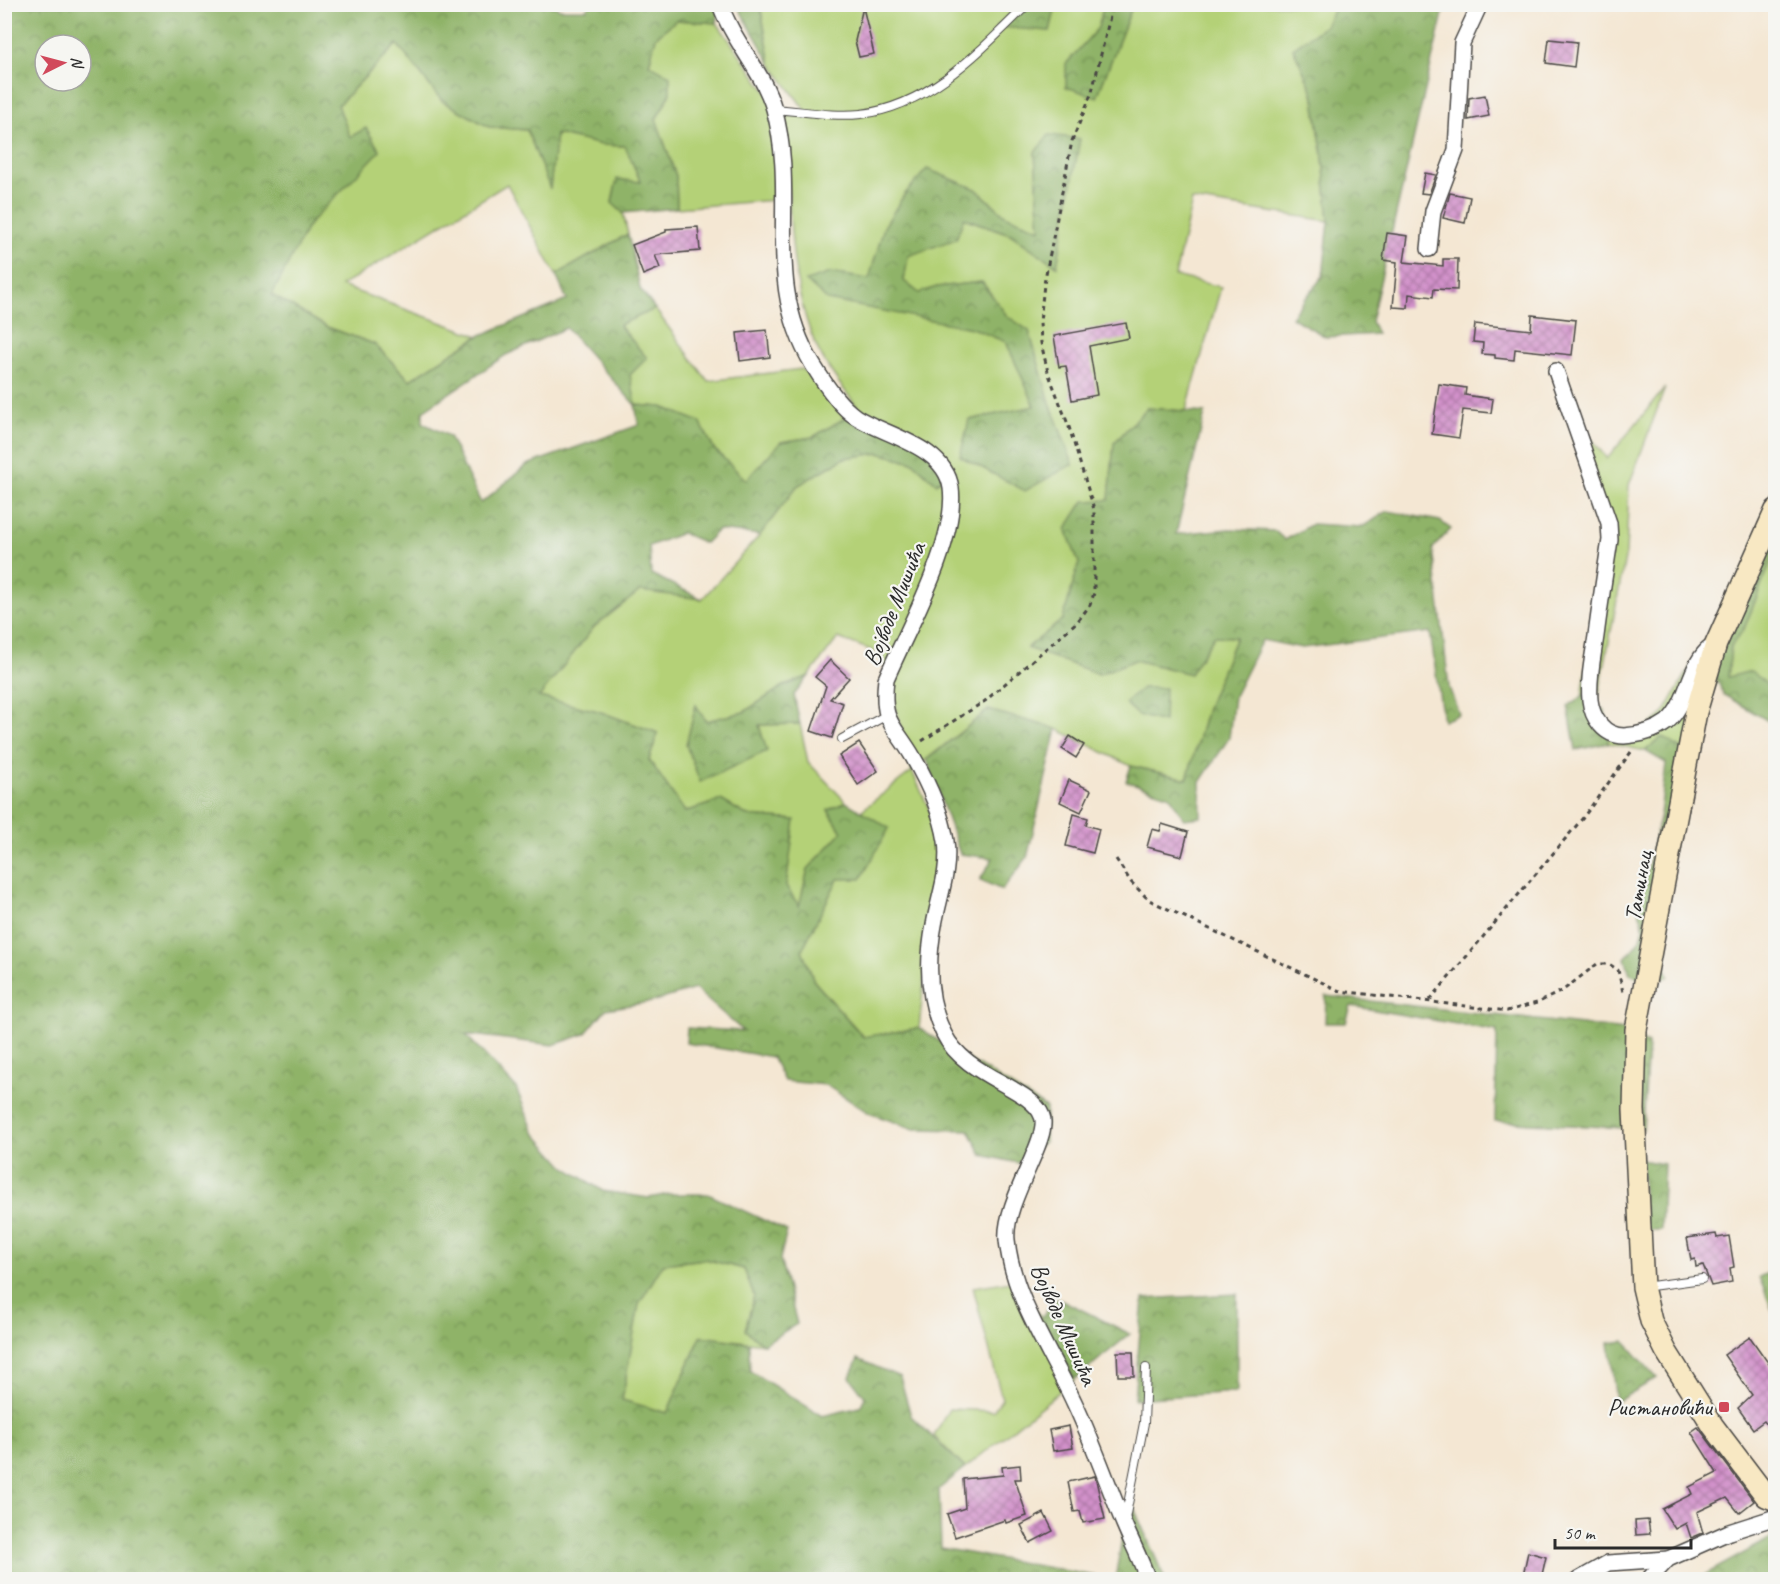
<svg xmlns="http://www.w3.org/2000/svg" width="1780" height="1584" font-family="Caveat,sans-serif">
	<defs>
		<pattern id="forest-crowns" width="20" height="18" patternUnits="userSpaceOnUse" patternTransform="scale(1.5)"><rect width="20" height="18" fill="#8fb368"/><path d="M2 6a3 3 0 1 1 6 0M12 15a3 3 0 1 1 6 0" fill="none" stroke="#759256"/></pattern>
		<pattern id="building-cross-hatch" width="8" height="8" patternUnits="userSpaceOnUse" patternTransform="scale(1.5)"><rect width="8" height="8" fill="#d291ca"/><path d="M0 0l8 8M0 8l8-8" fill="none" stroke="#ab77a4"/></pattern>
	</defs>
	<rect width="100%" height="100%" fill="#f6f6f2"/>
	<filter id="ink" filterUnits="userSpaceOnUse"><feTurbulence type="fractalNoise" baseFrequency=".0167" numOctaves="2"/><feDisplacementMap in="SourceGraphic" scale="12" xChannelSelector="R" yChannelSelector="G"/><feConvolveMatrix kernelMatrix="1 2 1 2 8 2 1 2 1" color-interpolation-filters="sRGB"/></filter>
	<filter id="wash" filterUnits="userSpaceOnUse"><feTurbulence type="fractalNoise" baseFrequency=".008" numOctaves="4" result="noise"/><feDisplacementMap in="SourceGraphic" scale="24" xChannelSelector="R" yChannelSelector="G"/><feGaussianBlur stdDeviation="1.35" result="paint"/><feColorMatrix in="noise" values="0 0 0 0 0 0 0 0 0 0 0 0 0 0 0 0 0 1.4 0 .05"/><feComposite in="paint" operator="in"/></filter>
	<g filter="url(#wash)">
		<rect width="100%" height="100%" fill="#f4e7d3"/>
		<g fill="#b4d177" stroke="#707e51" stroke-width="1.5" fill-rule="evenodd">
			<path d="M1140 4 1336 5 1325 26 1293 48 1313 92 1323 158 1329 221 1192 200 1175 276 1221 287 1186 411 1147 408 1114 443 1109 501 1066 529 1079 563 1063 620 1027 648 1099 674 1135 660 1190 674 1214 636 1236 637 1208 705 1187 779 1131 766 1057 729 988 710 912 771 930 811 937 861 919 1028 864 1037 814 981 802 950 838 879 888 829 861 811 912 771 882 654 838 638 809 676 782 687 744 712 706 721 696 706 686 745 759 725 800 724 808 762 846 802 828 810 842 832 808 869 799 907 786 886 794 820 748 816 721 800 685 812 649 760 658 733 598 711 539 697 594 627 641 590 702 599 760 535 797 486 844 458 879 453 913 462 936 483 927 441 860 409 813 437 781 442 746 480 714 449 700 422 662 407 635 405 619 325 655 309 708 381 801 369 858 407C845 392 833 375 823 359 786 295 790 194 785 122L774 200 677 208 676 176 656 119 670 95 649 65 656 37 676 20 717 23 785 117 805 110 771 64 760 5H1022L998 26 1050 31 1056 5H1104L1098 28 1066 64 1097 97 1132 7ZM1035 152 1057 266 1010 234 963 218 956 239 908 255 904 281 919 293 937 287 982 282 1007 316 1029 331 1050 403 1073 465 969 420 1035 406 1006 342 972 328 907 314 830 273 869 280 976 189 1005 215 1040 230Z"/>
			<path d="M397 44 442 101 489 127 527 130 550 187 556 134 602 145 625 146 641 183 617 180 612 202 623 213 628 234 556 275 507 184 341 286 479 336 410 380 374 344 327 327 271 295 309 224 379 151 350 138 338 105Z"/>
			<path d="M1665 388 1629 485 1626 553 1597 704 1587 695 1582 697 1606 538 1566 405 1607 459Z"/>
			<path d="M1775 551V693L1772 688 1728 677 1731 646 1744 629Z"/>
			<path d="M1710 632 1717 680 1685 751 1662 737 1645 751 1608 743 1607 732 1645 729 1664 713Z"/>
			<path d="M705 1259 744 1269 754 1296 746 1330 763 1344 701 1336 667 1413 622 1400 639 1303 663 1264Z"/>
			<path d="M1011 1281 1041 1317 1075 1379 965 1468 934 1436 949 1409 993 1411 1002 1399 973 1287Z"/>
		</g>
		<g fill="url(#forest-crowns)" stroke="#5d6f4a" stroke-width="1.5" fill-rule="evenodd">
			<path d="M550 4 560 9H587L589 4 720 5 717 23 676 20 656 37 649 64 670 76V95L656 119 676 176 677 208 623 213 612 203 617 179 641 182 625 146 602 145 556 134 550 189 527 130 489 127 442 101 397 44 338 105 350 137 366 128 380 151 309 224 272 295 327 327 374 344 410 380 479 336 567 300 556 275 628 234 640 289 655 309 619 325 647 358 630 375 636 405 662 407 700 422 714 449 746 480 781 442 813 437 860 409 927 441 955 471 936 483 913 462 879 453 844 458 797 486 760 535 718 530 705 543 682 533 649 546 651 574 702 599 640 591 594 627 539 697 598 711 658 733 649 760 685 812 721 800 748 816 795 820 786 886 799 906 808 869 842 832 828 810 846 802 889 828 861 879H838L802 950 814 981 863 1037 919 1028 1046 1108 1045 1141 1018 1163 982 1155 969 1130 914 1129 869 1113 826 1085 784 1081 772 1057 686 1043 687 1028 743 1031 695 989 655 1001 606 1009 585 1034 553 1045 465 1034 516 1088 534 1132 565 1167 603 1191 649 1198 669 1194H708L787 1231 780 1259 797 1324 763 1344 745 1330 754 1296 744 1269 705 1259 663 1264 639 1304 622 1400 667 1413 701 1336 749 1343 750 1371 822 1416 860 1407 865 1397 850 1377 858 1359 900 1377 911 1416 965 1468 939 1489 941 1548 1111 1579 5 1580V5ZM45 45H81V81H45ZM566 328 635 405 639 425 527 465 481 503 449 436 423 423V411L506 355Z"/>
			<path d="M1104 4 1140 5 1132 7 1097 97 1066 87V64L1098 28Z"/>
			<path d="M737 5H760L771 64Z"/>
			<path d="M1022 5H1056L1050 31 997 27Z"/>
			<path d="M1336 5H1445L1371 321 1377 334 1326 337 1291 317 1323 276 1329 221 1323 158 1313 92 1293 48 1325 26Z"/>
			<path d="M1049 135 1080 139 1057 266 1010 234 964 218 956 239 908 256 904 281 919 293 937 287 982 282 1007 316 1029 331 1050 403 1073 464 1025 491 960 456 969 420 1035 406 1006 342 972 328 827 300 806 281 830 273 869 279 884 227 904 195 927 169 976 189 1005 215 1040 229 1035 152Z"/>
			<path d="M1147 408 1205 413 1176 534 1229 529 1275 531 1285 540 1312 524 1362 527 1388 511 1440 521 1451 529 1433 548 1449 687 1459 714 1443 721 1430 632 1302 648 1262 640 1234 696 1229 738 1200 782 1201 817 1184 819 1170 796 1126 781 1131 766 1187 779 1208 705 1236 637 1214 636 1190 674 1135 660 1099 674 1027 648 1063 619 1079 563 1066 529 1084 501 1109 500 1114 443Z"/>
			<path d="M1775 512V551L1744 629 1731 646 1728 677 1751 671C1778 692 1775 691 1775 725L1724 695 1717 680 1710 632Z"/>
			<path d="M809 676 794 695 800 724 759 725 767 751 700 782 686 745 696 705 706 721 744 712 782 687Z"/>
			<path d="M1142 688H1165L1164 722 1137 715 1125 703Z"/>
			<path d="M1586 694 1605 711 1608 743 1576 750 1568 706Z"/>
			<path d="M988 710 1057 729 1027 858 1002 890 980 880 993 858 960 854 927 760Z"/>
			<path d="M1662 737 1685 751 1658 948 1669 976 1652 984 1630 974 1625 958C1641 940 1649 933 1638 909L1660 815 1666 763 1645 751Z"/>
			<path d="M1326 996 1626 1030 1648 1044 1643 1129 1495 1121 1497 1031 1351 1006 1346 1023H1325Z"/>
			<path d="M1641 1160 1664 1164 1661 1230H1645Z"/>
			<path d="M1775 1270V1317L1759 1277Z"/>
			<path d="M1237 1294V1392L1134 1399 1143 1299Z"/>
			<path d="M1058 1298 1130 1334 1075 1379 1041 1317Z"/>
			<path d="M1624 1341 1657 1378 1616 1402 1609 1343Z"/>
			<path d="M1129 1497 1165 1579H1115Z"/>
			<path d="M1775 1536V1579H1700L1704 1575Z"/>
		</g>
		<path fill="#57c1d3" stroke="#41767f" stroke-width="1.5" d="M934 5H965V10L936 15Z"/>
		<g id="blocks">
			<g fill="url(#building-cross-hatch)">
				<path d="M863 7 874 54 859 57 855 41Z"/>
				<path d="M1549 39 1577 42 1574 67 1546 63Z"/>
				<path d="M1485 95 1489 116 1468 120 1469 98Z"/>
				<path d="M1425 173 1436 175 1429 194 1421 193Z"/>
				<path d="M1450 193 1470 197 1465 223 1443 218Z"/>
				<path d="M698 227 700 251 655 255 660 268 643 275 632 245 666 232V229Z"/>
				<path d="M1387 233 1408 236 1404 262 1443 266V259H1458L1457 290 1434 289 1433 297 1409 294 1408 308 1393 307 1397 262 1383 260Z"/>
				<path d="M1532 315 1576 320 1572 355 1515 349 1514 360 1495 358V355L1482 354 1483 343 1473 342 1475 324 1531 330Z"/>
				<path d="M1126 323 1129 338 1089 346 1097 395 1072 400 1066 366 1059 367 1054 336Z"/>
				<path d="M767 330 770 357 740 361 737 333Z"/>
				<path d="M1439 384 1466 388 1465 395 1493 399 1491 413 1463 410 1459 438 1432 434Z"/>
				<path d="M830 660 849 678 830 699 843 703 832 738 811 731 826 686 815 677Z"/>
				<path d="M1070 736 1084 745 1076 758 1062 749Z"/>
				<path d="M859 743 878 771 858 785 839 756Z"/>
				<path d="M1069 780 1091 790 1081 812 1060 802Z"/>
				<path d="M1074 814 1088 818 1086 825 1099 829 1093 853 1066 846Z"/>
				<path d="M1162 824 1188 832 1182 856 1147 847 1152 829 1160 831Z"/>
				<path d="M1716 1234 1717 1238 1729 1236 1734 1267 1730 1268 1732 1282 1711 1286 1703 1265 1696 1267 1695 1259 1691 1260 1687 1238Z"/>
				<path d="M1750 1337 1776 1374V1436L1764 1421 1753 1429 1738 1408 1752 1395 1724 1355Z"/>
				<path d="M1117 1352H1133L1134 1376H1118Z"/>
				<path d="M1069 1426 1073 1448 1053 1451 1049 1430Z"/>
				<path d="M1698 1427 1754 1501 1739 1513 1727 1498 1697 1512 1703 1533 1691 1538 1686 1523 1675 1529 1662 1509 1692 1494 1689 1487 1717 1473 1691 1432Z"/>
				<path d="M1020 1465 1021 1479H1015L1027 1516 1006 1523 1005 1520 955 1537 947 1514 965 1508 963 1479 1003 1475 1002 1467Z"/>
				<path d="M1095 1476 1105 1519 1083 1523 1080 1511 1074 1512 1068 1482Z"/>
				<path d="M1044 1513 1053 1531 1030 1543 1021 1525Z"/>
				<path d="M1648 1520 1650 1534 1636 1535 1635 1521Z"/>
				<path d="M1528 1552 1546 1557 1541 1579 1523 1575Z"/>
			</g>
		</g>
	</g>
	<g filter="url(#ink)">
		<use href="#blocks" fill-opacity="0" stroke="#494744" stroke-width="1.5"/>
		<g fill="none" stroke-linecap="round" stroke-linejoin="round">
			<defs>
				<g id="lane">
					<path d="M774 109C803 111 833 117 861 114 930 106 981 50 1028 4"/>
					<path d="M842 739 887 715"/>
					<path d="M1644 1287 1702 1279"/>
					<path d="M1125 1519 1144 1423 1146 1368"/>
				</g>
				<g id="street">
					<path d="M720 4C733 42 763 71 774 109 799 199 761 279 813 365 824 383 839 406 856 417 886 436 945 446 951 488 958 540 907 630 886 679 881 723 893 723 913 757 928 783 941 810 946 841 950 871 939 896 934 925 927 961 927 1000 944 1034 965 1077 1031 1087 1042 1116 1051 1138 1003 1202 1007 1240 1013 1298 1050 1350 1074 1402 1093 1442 1107 1483 1124 1524 1132 1543 1141 1560 1148 1580"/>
					<path d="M1429 249 1433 211 1456 150 1462 43 1480 4"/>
					<path d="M1556 371 1609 523 1610 540C1605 572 1600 604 1596 636 1593 657 1588 678 1590 700 1592 718 1604 736 1624 736 1639 735 1655 731 1667 722 1689 703 1688 664 1711 647"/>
					<path d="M1578 1580 1608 1563 1668 1559"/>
					<path d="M1648 1580 1668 1559 1729 1532 1776 1517"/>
				</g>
				<path id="secondary" d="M1776 510 1716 644 1696 712 1636 1030 1634 1110 1643 1287 1651 1321 1666 1351 1713 1426 1766 1496 1776 1500"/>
			</defs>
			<use href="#lane" stroke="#494744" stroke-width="10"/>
			<use href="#street" stroke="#494744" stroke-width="18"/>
			<use href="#secondary" stroke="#494744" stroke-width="24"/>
			<g stroke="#494744" stroke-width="3" stroke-dasharray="4.5 4.5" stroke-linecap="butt">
				<path d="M922 741 985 701 1078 621 1090 605 1094 593V509L1069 427 1048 372 1041 343 1040 322 1044 284 1072 141 1092 92 1113 4"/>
				<path d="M1116 859 1131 882 1149 900 1340 991 1507 1011 1537 1003 1562 991 1597 964H1609L1618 970 1623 992"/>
				<path d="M1430 1000 1582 819 1631 752"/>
			</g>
			<use href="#lane" stroke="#fff" stroke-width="8"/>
			<use href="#street" stroke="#fff" stroke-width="15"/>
			<use href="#secondary" stroke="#f8e8c3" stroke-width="21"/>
		</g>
	</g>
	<rect fill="#d1495b" stroke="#f6f6f2" stroke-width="2" x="1718" y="1401" width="12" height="12" rx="3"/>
	<g text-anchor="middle" stroke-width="4.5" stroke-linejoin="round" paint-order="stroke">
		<g font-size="24" fill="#2b2b2b" stroke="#f6f6f2">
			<text transform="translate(894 604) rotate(-68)" y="8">Војводе Мишића</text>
			<text transform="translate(1638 886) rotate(-80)" y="8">Татинац</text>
			<text transform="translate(1064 1324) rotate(66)" y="8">Војводе Мишића</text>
		</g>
		<g font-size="24" fill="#2b2b2b" stroke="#f6f6f2" text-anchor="end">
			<text x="1712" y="1415">Ристановићи</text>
		</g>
	</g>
	<rect width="1780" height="1584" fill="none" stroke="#f6f6f2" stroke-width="24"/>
	<g transform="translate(63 63) rotate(84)"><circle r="28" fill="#f6f6f2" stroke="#a5a5a2" stroke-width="1.5"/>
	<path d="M0-4.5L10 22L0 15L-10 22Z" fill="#d1495b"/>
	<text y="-9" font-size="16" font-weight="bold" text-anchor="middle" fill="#2b2b2b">N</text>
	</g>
	<path d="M1555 1539v9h136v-9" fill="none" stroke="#2b2b2b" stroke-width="3"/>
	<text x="1564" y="1539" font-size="18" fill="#2b2b2b" stroke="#f6f6f2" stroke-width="4.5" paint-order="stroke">50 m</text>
</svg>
